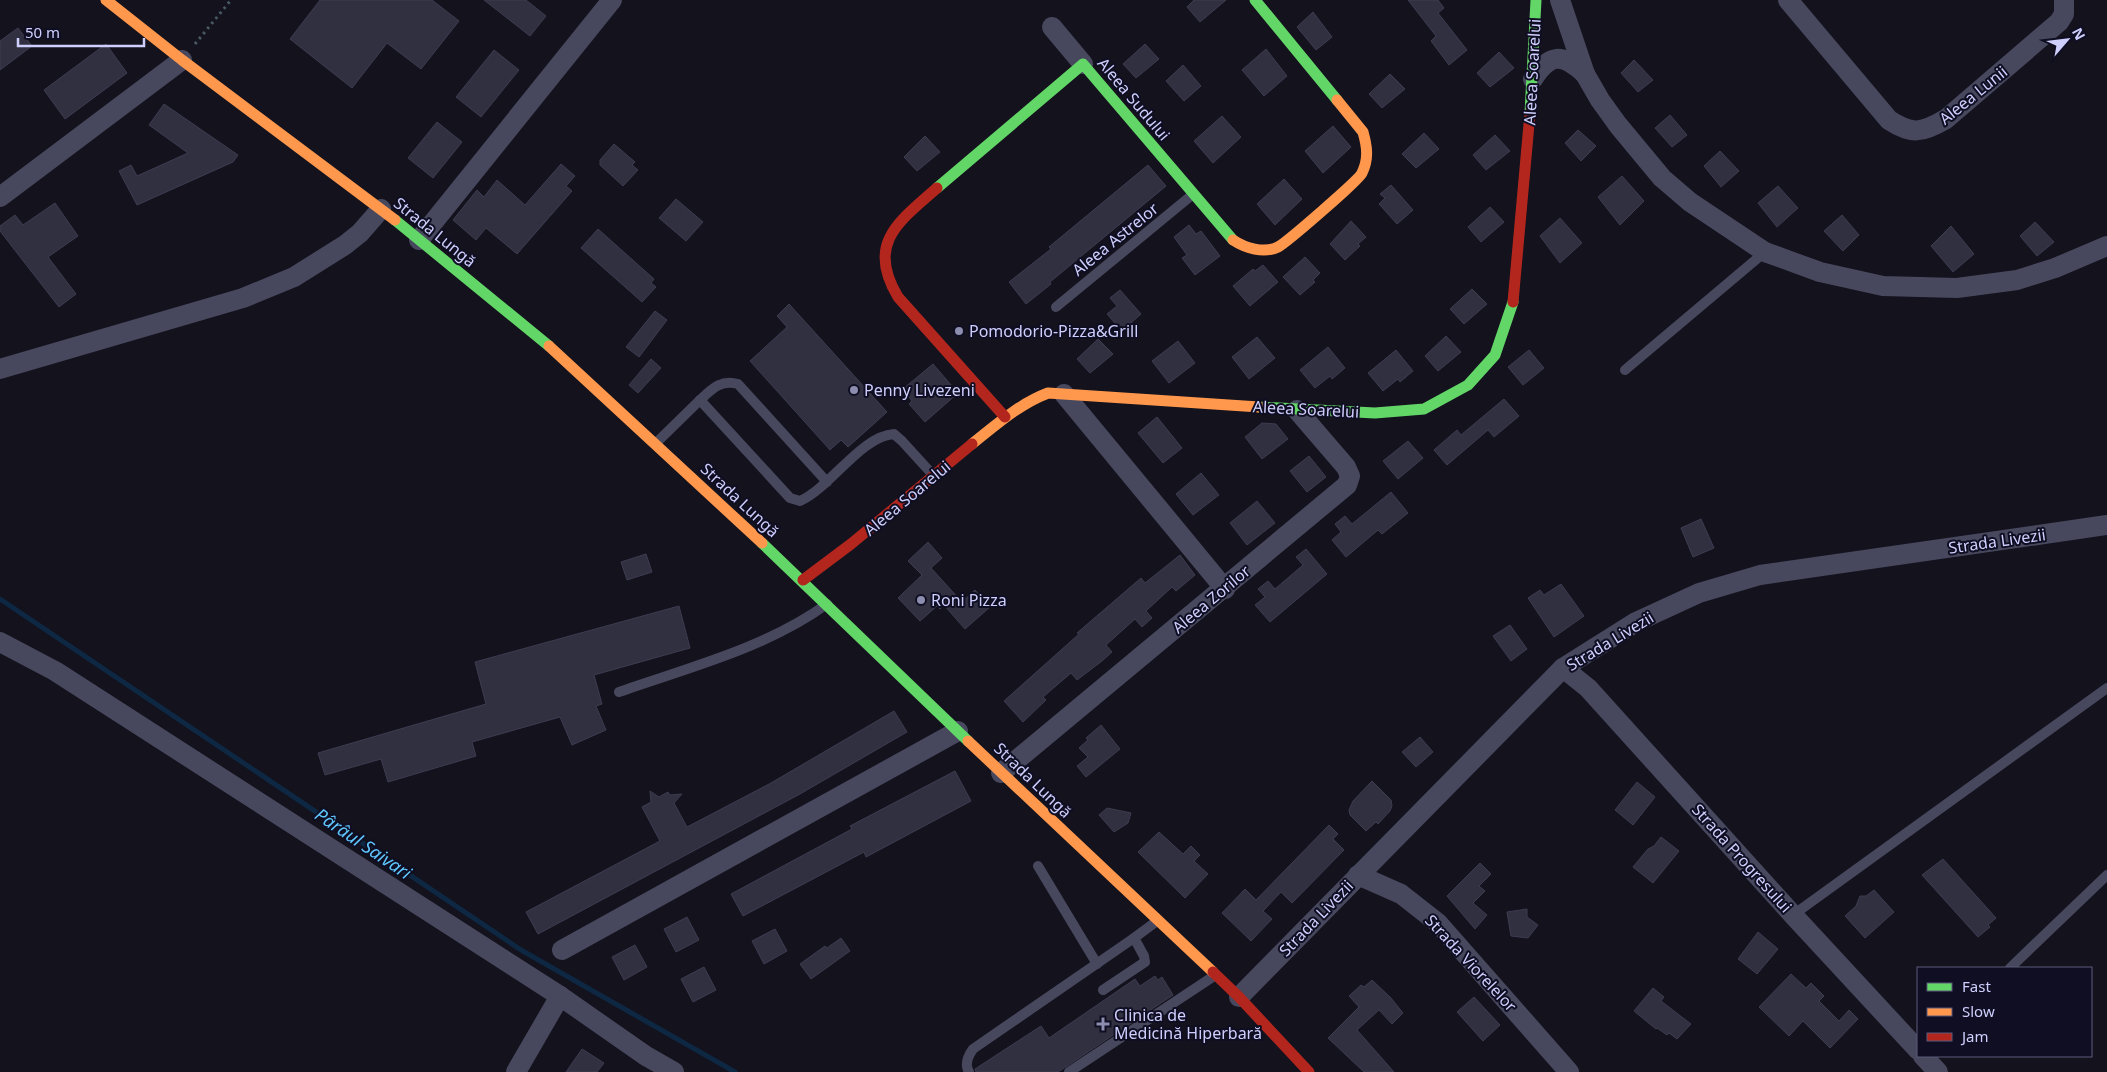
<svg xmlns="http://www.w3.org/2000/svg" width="2107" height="1072" font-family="'Noto Sans',sans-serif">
	<rect width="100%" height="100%" fill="#13121d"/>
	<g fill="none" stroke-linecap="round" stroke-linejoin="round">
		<path stroke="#0e2843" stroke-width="5" d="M0 599 521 950 735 1072"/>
	</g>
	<g fill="#313040" stroke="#3e3c51">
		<path d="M320 0H432L459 21 421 69 387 43 352 88 290 39Z"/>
		<path d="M484 0H526L546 16 530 36Z"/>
		<path d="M1194 0H1226L1200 22 1187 7Z"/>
		<path d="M1408 0H1438L1444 8 1438 13 1467 50 1449 65 1431 41 1436 36Z"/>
		<path d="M1313 12 1332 37 1316 50 1297 27Z"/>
		<path d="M18 28 32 46 0 70V41Z"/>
		<path d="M106 44 127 73 65 119 44 90Z"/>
		<path d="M1145 44 1159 59 1136 78 1123 64Z"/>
		<path d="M1266 49 1287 76 1264 96 1242 70Z"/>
		<path d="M494 50 519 70 481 117 456 97Z"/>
		<path d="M1499 52 1514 68 1490 87 1477 73Z"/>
		<path d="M1634 60 1653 80 1638 92 1621 73Z"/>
		<path d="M1183 65 1201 86 1184 101 1166 81Z"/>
		<path d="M1390 74 1405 89 1382 108 1369 94Z"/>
		<path d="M164 104 238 155 233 162 137 205 119 171 131 165 137 176 188 153 149 125Z"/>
		<path d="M1670 115 1687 135 1672 147 1655 128Z"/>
		<path d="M1222 116 1241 137 1213 163 1194 141Z"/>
		<path d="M437 122 462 142 433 178 408 158Z"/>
		<path d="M1333 126 1351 147 1323 173 1305 151Z"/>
		<path d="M1578 130 1596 146 1581 161 1565 143Z"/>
		<path d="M1424 133 1439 149 1416 168 1402 154Z"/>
		<path d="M1495 135 1510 151 1486 170 1473 155Z"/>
		<path d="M925 136 940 152 917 171 904 157Z"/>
		<path d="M614 144 635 162 632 165 638 170 623 186 600 165V160Z"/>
		<path d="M1720 151 1739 171 1721 187 1704 166Z"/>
		<path d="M561 164 575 176 566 186 572 191 517 254 486 228 476 240 453 220 477 190 484 197 497 180 525 205Z"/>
		<path d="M1148 165 1166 186 1050 282 1051 284 1026 304 1009 282 1051 249 1049 247Z"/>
		<path d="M1622 176 1644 201 1620 225 1598 197Z"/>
		<path d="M1284 179 1302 199 1275 225 1257 204Z"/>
		<path d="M1391 185 1413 210 1397 224 1379 204 1385 198 1380 194Z"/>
		<path d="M1778 186 1798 208 1777 227 1758 203Z"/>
		<path d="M676 199 703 222 686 241 659 218Z"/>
		<path d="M55 203 78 236 48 257 76 294 59 307 0 231V226L15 215 23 225Z"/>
		<path d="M1490 207 1504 222 1481 242 1468 227Z"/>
		<path d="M1842 215 1859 235 1843 251 1824 231Z"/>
		<path d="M1560 218 1582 243 1560 263 1540 236Z"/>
		<path d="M1351 221 1366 237 1358 244 1360 246 1345 260 1330 244Z"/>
		<path d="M2035 222 2054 242 2037 256 2020 236Z"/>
		<path d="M1189 225 1196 234 1201 231 1220 256 1195 275 1182 258 1187 255 1174 237Z"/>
		<path d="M1951 226 1974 254 1953 272 1931 246Z"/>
		<path d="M598 229 654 279 651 283 656 287 642 302 581 248Z"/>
		<path d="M1305 257 1320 273 1313 280 1315 282 1300 295 1283 277Z"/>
		<path d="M1263 265 1278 282 1250 306 1233 286 1253 269 1255 271Z"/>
		<path d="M1472 289 1487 304 1464 324 1450 309Z"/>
		<path d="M1120 290 1141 314 1122 331 1107 314 1117 306 1110 298Z"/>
		<path d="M789 304 887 412 848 447 841 440 830 450 750 361 787 327 777 316Z"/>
		<path d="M655 311 667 320 639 357 626 347Z"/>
		<path d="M1446 336 1461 352 1438 371 1425 356Z"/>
		<path d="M1257 337 1275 358 1249 379 1232 357Z"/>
		<path d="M1098 339 1113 354 1090 373 1077 359Z"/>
		<path d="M1178 341 1195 363 1169 383 1152 361Z"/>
		<path d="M1328 347 1345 368 1332 379 1330 376 1315 388 1300 370Z"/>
		<path d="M1396 350 1413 371 1400 382 1398 379 1383 391 1368 373Z"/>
		<path d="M1529 350 1544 368 1523 385 1508 367Z"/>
		<path d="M651 359 661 368 638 393 629 385Z"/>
		<path d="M933 364 958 393 925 422 909 404 912 401 903 389Z"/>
		<path d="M1504 399 1519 416 1494 437 1488 430 1447 465 1434 450 1457 430 1461 435Z"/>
		<path d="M1157 417 1182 448 1163 463 1138 433Z"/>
		<path d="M1262 423 1276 424 1288 439 1262 459 1245 437Z"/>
		<path d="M1408 441 1423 458 1398 479 1383 461Z"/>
		<path d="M1309 456 1326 477 1307 492 1290 471Z"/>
		<path d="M1201 473 1219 495 1193 515 1176 494Z"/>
		<path d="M1391 492 1408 513 1382 534 1378 530 1346 557 1332 540 1341 532 1335 524 1345 516 1352 524Z"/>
		<path d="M1257 501 1275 523 1247 545 1230 523Z"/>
		<path d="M1701 519 1714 548 1693 557 1681 528Z"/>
		<path d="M928 542 942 558 931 568 962 602 975 590 990 607 965 629 944 605 940 609 937 606 920 621 898 598 922 575 908 561Z"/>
		<path d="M1306 549 1327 574 1270 622 1255 605 1265 597 1258 589 1268 581 1275 589 1303 565 1296 557Z"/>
		<path d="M646 554 652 572 627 580 621 562Z"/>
		<path d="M1180 555 1195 575 1176 591 1172 587 1146 611 1152 618 1142 627 1135 619 1106 645 1112 652 1102 661 1077 680 1071 673 1043 697 1046 700 1023 722 1004 701 1079 634 1077 633 1141 578 1145 583Z"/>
		<path d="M1561 584 1584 616 1554 637 1528 598 1540 590 1544 595Z"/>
		<path d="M679 606 690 648 594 675 602 704 596 706 606 730 572 745 560 717 472 742 476 756 388 782 381 759 325 775 318 753 486 704 475 662Z"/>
		<path d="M1510 625 1527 649 1511 661 1493 636Z"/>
		<path d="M894 711 907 732 800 794 538 934 526 912 660 841 642 807 651 802 650 791 659 797 668 792 670 795 682 794 674 803 687 827 771 783Z"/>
		<path d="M1101 725 1120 749 1086 777 1077 766 1088 757 1079 748 1088 740 1086 738Z"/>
		<path d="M1420 737 1433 752 1416 767 1402 752Z"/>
		<path d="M955 771 971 801 866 857 864 852 743 916 731 894 852 829 850 826Z"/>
		<path d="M1372 781 1391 800 1392 806 1390 811 1378 824 1376 822 1366 831 1350 815 1349 810 1353 801Z"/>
		<path d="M1637 782 1655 797 1633 825 1615 810Z"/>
		<path d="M1107 808 1131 813 1128 823 1114 832 1099 815Z"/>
		<path d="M1329 825 1338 834 1333 839 1344 850 1292 903 1281 892 1263 911 1272 919 1251 941 1222 913 1245 889 1256 900Z"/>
		<path d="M1159 832 1183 854 1191 846 1200 855 1194 861 1208 874 1185 898 1138 852Z"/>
		<path d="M1661 837 1679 851 1653 883 1633 867 1648 849 1654 846Z"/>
		<path d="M1943 859 1996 918 1988 925 1990 927 1978 937 1922 875Z"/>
		<path d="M1480 863 1491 874 1479 886 1485 891 1473 903 1487 915 1475 929 1447 896Z"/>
		<path d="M1874 890 1894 912 1865 938 1845 916 1856 906 1860 896H1866Z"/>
		<path d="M1527 909V917L1538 925 1528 938 1511 936 1507 912Z"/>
		<path d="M687 917 699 940 676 952 664 929Z"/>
		<path d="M775 929 787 951 764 964 752 941Z"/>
		<path d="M1758 932 1778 949 1757 974 1738 959Z"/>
		<path d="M841 938 850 951 811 979 800 964 825 946 827 948Z"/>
		<path d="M635 945 647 967 624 980 612 957Z"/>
		<path d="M704 967 716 990 693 1002 681 979Z"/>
		<path d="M1791 974 1806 988 1811 983 1824 996 1819 1001 1839 1021 1849 1010 1858 1019 1830 1048 1803 1021 1789 1036 1759 1007Z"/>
		<path d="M1155 976 1158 980 1162 977 1173 995 1058 1072H976L975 1069 1041 1026 1049 1038 1135 979 1140 986Z"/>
		<path d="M1372 980 1391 998 1403 1013 1392 1024 1379 1010 1357 1030 1394 1072H1364L1328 1038 1359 1007 1349 996 1361 985 1364 987Z"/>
		<path d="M1653 988 1664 997 1661 1001 1691 1024 1677 1039 1669 1033 1667 1035 1657 1028 1656 1029 1634 1011Z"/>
		<path d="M1474 997 1500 1025 1483 1041 1457 1012Z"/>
		<path d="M582 1049 604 1063 597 1072H566Z"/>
	</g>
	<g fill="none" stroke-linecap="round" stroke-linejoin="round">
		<path stroke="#485963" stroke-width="3" stroke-dasharray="2.5 4" stroke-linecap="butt" d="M195 44 231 0"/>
		<g stroke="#47485e" stroke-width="10">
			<path d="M1056 307 1192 195"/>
			<path d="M1625 370 1765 252"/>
			<path d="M656 443 700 400"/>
			<path d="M827 482 738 384C721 379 712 389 700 400L790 498 800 501C831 487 861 436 894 434L902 441 933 475"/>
			<path d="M619 692C690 667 766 648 827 604"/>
			<path d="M1038 866 1097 964"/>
			<path d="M1793 915 2107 688"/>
			<path d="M2010 968 2107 875"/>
			<path d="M1103 990 1145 962 1144 956 1134 938 1157 921"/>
			<path d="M969 1072C964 1064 968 1056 973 1049L1134 938"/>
			<path d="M1069 1072 1214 976"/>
		</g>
		<g stroke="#47485e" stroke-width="20">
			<path d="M1560 0 1585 74 1600 100 1618 125 1662 178 1690 202 1765 252 1820 272 1883 286 1957 288 2017 280 2055 268 2107 246"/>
			<path d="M1788 0 1889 120C1912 135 1922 133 1946 119L2059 22 2064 14V0"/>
			<path d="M1052 27 1083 64"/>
			<path d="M1533 79C1550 53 1562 53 1585 74"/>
			<path d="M0 197 182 60"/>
			<path d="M419 240 612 0"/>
			<path d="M0 369 243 298 294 277 345 245 360 233 381 209"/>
			<path d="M1064 394 1225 589"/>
			<path d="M0 642 55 671 560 996 646 1056 674 1072"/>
			<path d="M1563 668 1588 688 1793 915 1918 1050"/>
			<path d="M1001 773 1347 485 1350 476 1346 467 1297 410"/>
			<path d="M1358 875 1401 894 1438 923 1569 1072"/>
			<path d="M562 950 958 731"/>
			<path d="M1239 997 1563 668 1636 622 1699 593 1760 575 2107 525"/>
			<path d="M1923 1056 1938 1072"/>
			<path d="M516 1072 560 996"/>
		</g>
		<g stroke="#63d668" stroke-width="11">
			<path d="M1255 0 1337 100"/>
			<path d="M1530 113 1536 0"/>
			<path d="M937 188 1083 64 1233 240"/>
			<path d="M395 220 549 346"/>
			<path d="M1259 407 1375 413 1424 409 1468 385 1495 355 1513 302"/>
			<path d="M762 543 968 741"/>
		</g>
		<g stroke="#ff974d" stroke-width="11">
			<path d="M106 0 182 60 395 220"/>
			<path d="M1233 240C1245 248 1264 254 1278 247 1286 243 1359 180 1362 173 1369 159 1367 146 1363 132L1337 100"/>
			<path d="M549 346 762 543"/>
			<path d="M972 444C996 425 1019 404 1048 393L1259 407"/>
			<path d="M968 741 1213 972"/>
		</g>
		<g stroke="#b3261e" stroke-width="11">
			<path d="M937 188C898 222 866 244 898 297L1005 417"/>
			<path d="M1513 302 1530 113"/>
			<path d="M803 580 851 544 972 444"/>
			<path d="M1213 972 1239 997 1309 1072"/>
		</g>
	</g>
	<g fill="#8d8daf" stroke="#0f0e22" stroke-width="2">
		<circle cx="959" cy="331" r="5"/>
		<circle cx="854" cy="390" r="5"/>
		<circle cx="921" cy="600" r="5"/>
		<path d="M1100.5 1016.5h5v5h5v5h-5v5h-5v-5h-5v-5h5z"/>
	</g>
	<g text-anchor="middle" stroke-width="4" stroke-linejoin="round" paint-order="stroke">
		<g font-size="16" fill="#cfcffe" stroke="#0f0e22">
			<text transform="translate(1532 72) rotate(-87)" y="6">Aleea Soarelui</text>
			<text transform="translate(1973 95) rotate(-39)" y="6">Aleea Lunii</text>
			<text transform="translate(1134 99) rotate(50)" y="6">Aleea Sudului</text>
			<text transform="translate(435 232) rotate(39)" y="6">Strada Lungă</text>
			<text transform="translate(1115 239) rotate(-39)" y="6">Aleea Astrelor</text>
			<text transform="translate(1306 409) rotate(3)" y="6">Aleea Soarelui</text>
			<text transform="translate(907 498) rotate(-40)" y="6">Aleea Soarelui</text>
			<text transform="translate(740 500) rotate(43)" y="6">Strada Lungă</text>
			<text transform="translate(1997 541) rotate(-8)" y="6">Strada Livezii</text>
			<text transform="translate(1211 599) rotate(-40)" y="6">Aleea Zorilor</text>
			<text transform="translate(1610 641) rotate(-31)" y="6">Strada Livezii</text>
			<text transform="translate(1033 780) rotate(44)" y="6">Strada Lungă</text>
			<text transform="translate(1742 858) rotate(48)" y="6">Strada Progresului</text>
			<text transform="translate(1316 918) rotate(-46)" y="6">Strada Livezii</text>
			<text transform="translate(1471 963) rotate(47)" y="6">Strada Viorelelor</text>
		</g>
		<g font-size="16" fill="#cfcffe" stroke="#0f0e22" text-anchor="start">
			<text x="969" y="337">Pomodorio-Pizza&amp;Grill</text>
			<text x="864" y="396">Penny Livezeni</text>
			<text x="931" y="606">Roni Pizza</text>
			<text x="1114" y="1021">Clinica de<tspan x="1114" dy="18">Medicină Hiperbară</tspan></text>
		</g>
		<g font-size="18" font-style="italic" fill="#5fc6fd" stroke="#0f0e22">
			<text transform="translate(363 844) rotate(34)" y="6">Pârâul Saivari</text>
		</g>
	</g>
	<rect x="1917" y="967" width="175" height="90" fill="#0f0e22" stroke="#5c5b7a"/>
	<rect x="1927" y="983" width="25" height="8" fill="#63d668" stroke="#5c5b7a"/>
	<text x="1962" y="992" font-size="15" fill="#cfcffe">Fast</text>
	<rect x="1927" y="1008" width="25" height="8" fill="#ff974d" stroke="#5c5b7a"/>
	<text x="1962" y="1017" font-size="15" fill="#cfcffe">Slow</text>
	<rect x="1927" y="1033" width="25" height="8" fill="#b3261e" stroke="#5c5b7a"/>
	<text x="1962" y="1042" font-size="15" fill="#cfcffe">Jam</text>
	<g transform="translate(2067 40) rotate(62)" stroke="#0f0e22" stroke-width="4" paint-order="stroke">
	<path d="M0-4L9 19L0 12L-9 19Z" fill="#cfcffe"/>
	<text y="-8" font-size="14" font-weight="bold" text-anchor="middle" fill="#cfcffe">N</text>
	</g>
	<path d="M18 38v8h126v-8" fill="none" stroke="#cfcffe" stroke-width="2.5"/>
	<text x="25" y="38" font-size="15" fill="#cfcffe" stroke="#0f0e22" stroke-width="4" paint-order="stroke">50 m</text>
</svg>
